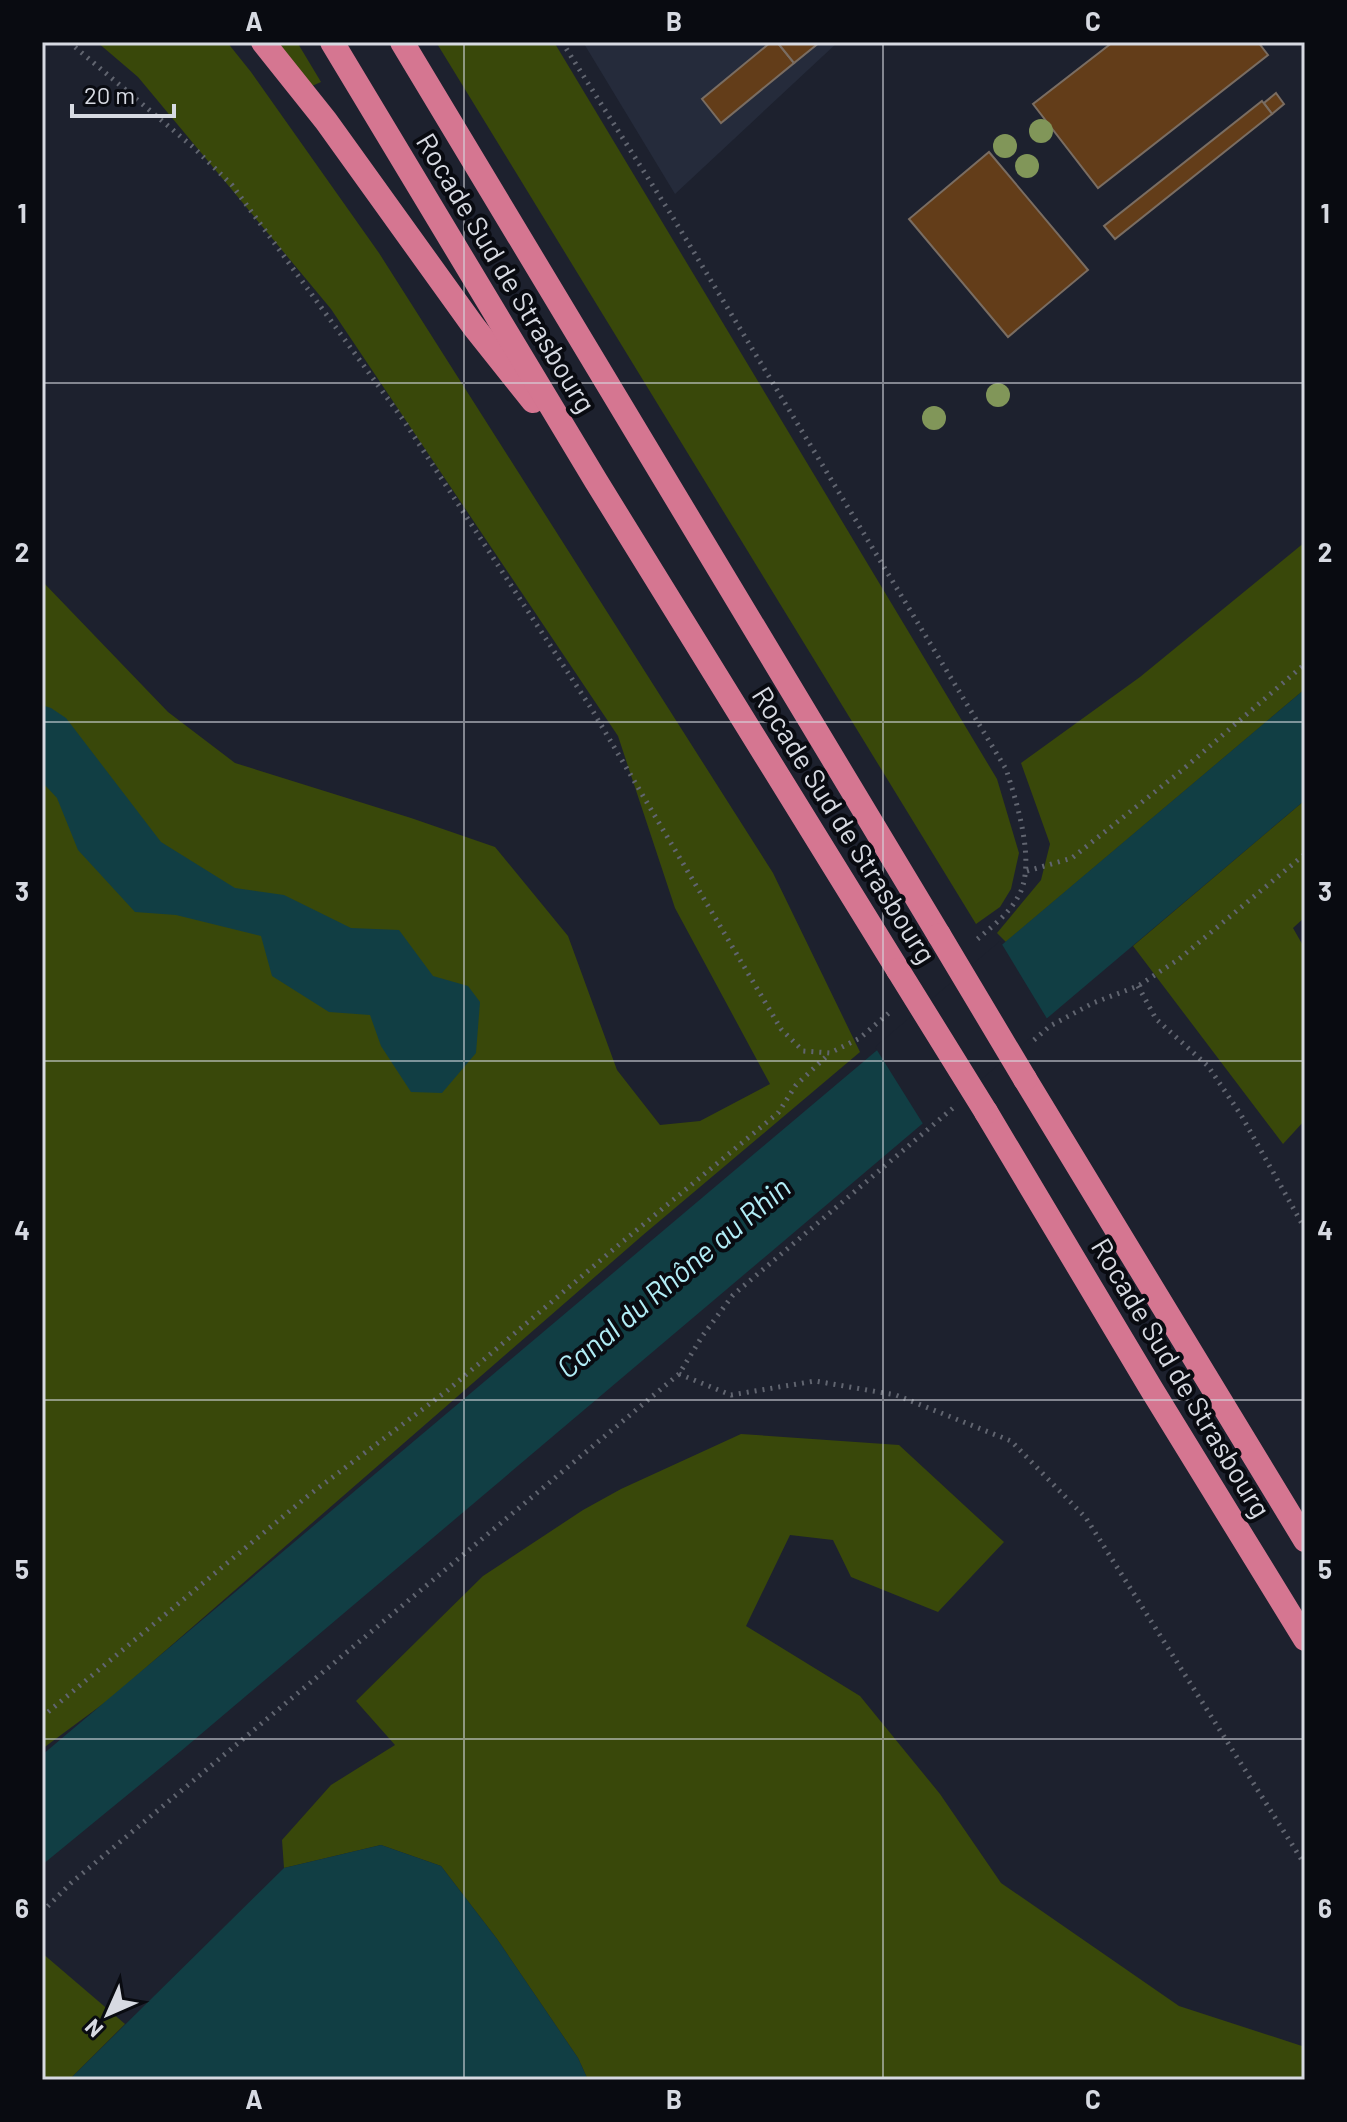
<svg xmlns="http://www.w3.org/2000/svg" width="1347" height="2122" font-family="Barlow,sans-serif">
	<rect width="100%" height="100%" fill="#1d212e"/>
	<path fill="#252b3b" d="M583 42H838L675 194Z"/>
	<g fill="#39480a">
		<path d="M97 42H227L251 72 379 253 773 873 860 1052 643 1235 111 1698 42 1749V581L168 712 235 763 411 818 495 847 568 936 617 1070 660 1125 700 1121 770 1084 675 908 618 736 331 309 138 77Z"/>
		<path d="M278 42H297L321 82 312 86Z"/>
		<path d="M436 42H554L997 779 1019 853 1011 889 1000 907 976 924Z"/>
		<path d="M1305 542V689L1006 942 997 933 1041 880 1050 844 1021 763 1140 677Z"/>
		<path d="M1305 800V917L1293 928 1305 949V1120L1283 1144 1133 946Z"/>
		<path d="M741 1434 899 1445 1004 1542 938 1612 851 1577 833 1540 790 1535 746 1626 860 1696 940 1794 1001 1883 1179 2006 1305 2047V2080H588L578 2058 497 1939 441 1866 381 1845 284 1868 282 1840 331 1785 395 1745 356 1701 483 1576 583 1510 621 1489Z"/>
		<path d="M42 1953 125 2024 69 2080H42Z"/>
	</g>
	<g fill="#113e44">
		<path d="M1305 689V800L181 1751 42 1865V1755Z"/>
		<path d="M42 705 51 708 66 718 161 842 235 888 284 895 351 928 399 930 433 976 468 986 480 1002 476 1053 442 1093 411 1092 381 1046 370 1015 329 1012 272 976 261 936 176 915 135 912 78 850 57 798 42 782Z"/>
		<path d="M381 1845 441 1866 497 1939 578 2058 588 2080H69L284 1868Z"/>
	</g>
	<path fill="#1d212e" d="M1000 941 1049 1022 925 1127 875 1047Z"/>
	<g fill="#633d19" stroke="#7a6d62" stroke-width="2">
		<path d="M771 42H777L794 63 721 123 702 99Z"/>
		<path d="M777 42H820L794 63Z"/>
		<path d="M1113 42H1258L1268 55 1098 188 1033 104Z"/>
		<path d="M1276 93 1284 104 1272 114 1264 103Z"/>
		<path d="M1262 101 1272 114 1115 239 1104 226Z"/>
		<path d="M989 152 1088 270 1008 337 909 219Z"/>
	</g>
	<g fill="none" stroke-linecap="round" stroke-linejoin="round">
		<g stroke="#616570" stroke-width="5" stroke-dasharray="2 6" stroke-linecap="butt">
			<path d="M69 42 193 147 232 185 404 421 591 708 781 1029 803 1051 830 1053 860 1038 890 1012"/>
			<path d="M562 42 672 216 1006 769C1017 803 1037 865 1018 897 1008 915 989 929 974 942"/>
			<path d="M1027 871 1072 858 1181 771 1305 664"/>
			<path d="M1138 986 1156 1019 1208 1066 1241 1115 1305 1229"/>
			<path d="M1034 1040 1050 1026 1093 1003 1138 986 1179 959 1305 854"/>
			<path d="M679 1374 731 1395 815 1381 896 1395 1011 1441 1086 1518 1305 1865"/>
			<path d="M42 1717 309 1495 448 1390 615 1248 778 1113 796 1085 829 1054"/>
			<path d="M42 1912 71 1883 679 1374 703 1335 733 1295 953 1108"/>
		</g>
		<g stroke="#d57691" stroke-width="24">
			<path d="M263 42 326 121 474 327 533 401"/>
			<path d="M332 42 596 481 898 970"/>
			<path d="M402 42 939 935"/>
			<path d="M1025 1079 1305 1540"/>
			<path d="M986 1112 1152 1390 1305 1639"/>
		</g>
		<g stroke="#d57691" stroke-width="24">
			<path d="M939 935 1025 1079"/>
			<path d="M898 970 986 1112"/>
		</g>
	</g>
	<g fill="#819659">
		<circle cx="1041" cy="131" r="12"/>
		<circle cx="1005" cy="146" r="12"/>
		<circle cx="1027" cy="166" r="12"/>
		<circle cx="998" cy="395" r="12"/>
		<circle cx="934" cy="418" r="12"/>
	</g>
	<path fill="none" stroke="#d7dae2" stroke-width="2" stroke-opacity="0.55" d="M464 42V2080M883 42V2080M42 383H1305M42 722H1305M42 1061H1305M42 1400H1305M42 1739H1305"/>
	<g text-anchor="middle" stroke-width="8" stroke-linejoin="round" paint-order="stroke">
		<g font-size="28" fill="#d7dae2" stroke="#090b11">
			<text transform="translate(506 273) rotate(59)" y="10">Rocade Sud de Strasbourg</text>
			<text transform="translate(844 825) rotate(58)" y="10">Rocade Sud de Strasbourg</text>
			<text transform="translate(1181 1378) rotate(59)" y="10">Rocade Sud de Strasbourg</text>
		</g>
		<g font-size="30" font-style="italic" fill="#b2edf6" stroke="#090b11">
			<text transform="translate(674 1278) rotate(-40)" y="10">Canal du Rhône au Rhin</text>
		</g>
	</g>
	<rect width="1347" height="2122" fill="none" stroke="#090b11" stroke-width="88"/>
	<g transform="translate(108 2014) rotate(225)" stroke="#090b11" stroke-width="6" paint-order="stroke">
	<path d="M0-6L14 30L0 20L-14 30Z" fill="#d7dae2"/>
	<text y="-12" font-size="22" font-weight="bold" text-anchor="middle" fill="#d7dae2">N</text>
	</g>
	<path d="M72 104v12h102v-12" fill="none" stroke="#d7dae2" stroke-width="4"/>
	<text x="84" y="104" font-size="24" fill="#d7dae2" stroke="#090b11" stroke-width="6" paint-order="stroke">20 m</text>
	<rect x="44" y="44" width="1259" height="2034" fill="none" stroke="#d7dae2" stroke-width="3"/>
	<g font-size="26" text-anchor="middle" font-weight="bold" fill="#d7dae2">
		<text x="254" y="31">A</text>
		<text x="674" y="31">B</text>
		<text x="1093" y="31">C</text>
		<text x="22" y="223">1</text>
		<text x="1325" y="223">1</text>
		<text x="22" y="562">2</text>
		<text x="1325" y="562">2</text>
		<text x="22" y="901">3</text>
		<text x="1325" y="901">3</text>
		<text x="22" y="1240">4</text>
		<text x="1325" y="1240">4</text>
		<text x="22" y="1579">5</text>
		<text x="1325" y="1579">5</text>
		<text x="22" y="1918">6</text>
		<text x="1325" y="1918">6</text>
		<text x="254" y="2109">A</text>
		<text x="674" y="2109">B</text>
		<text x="1093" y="2109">C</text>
	</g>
</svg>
